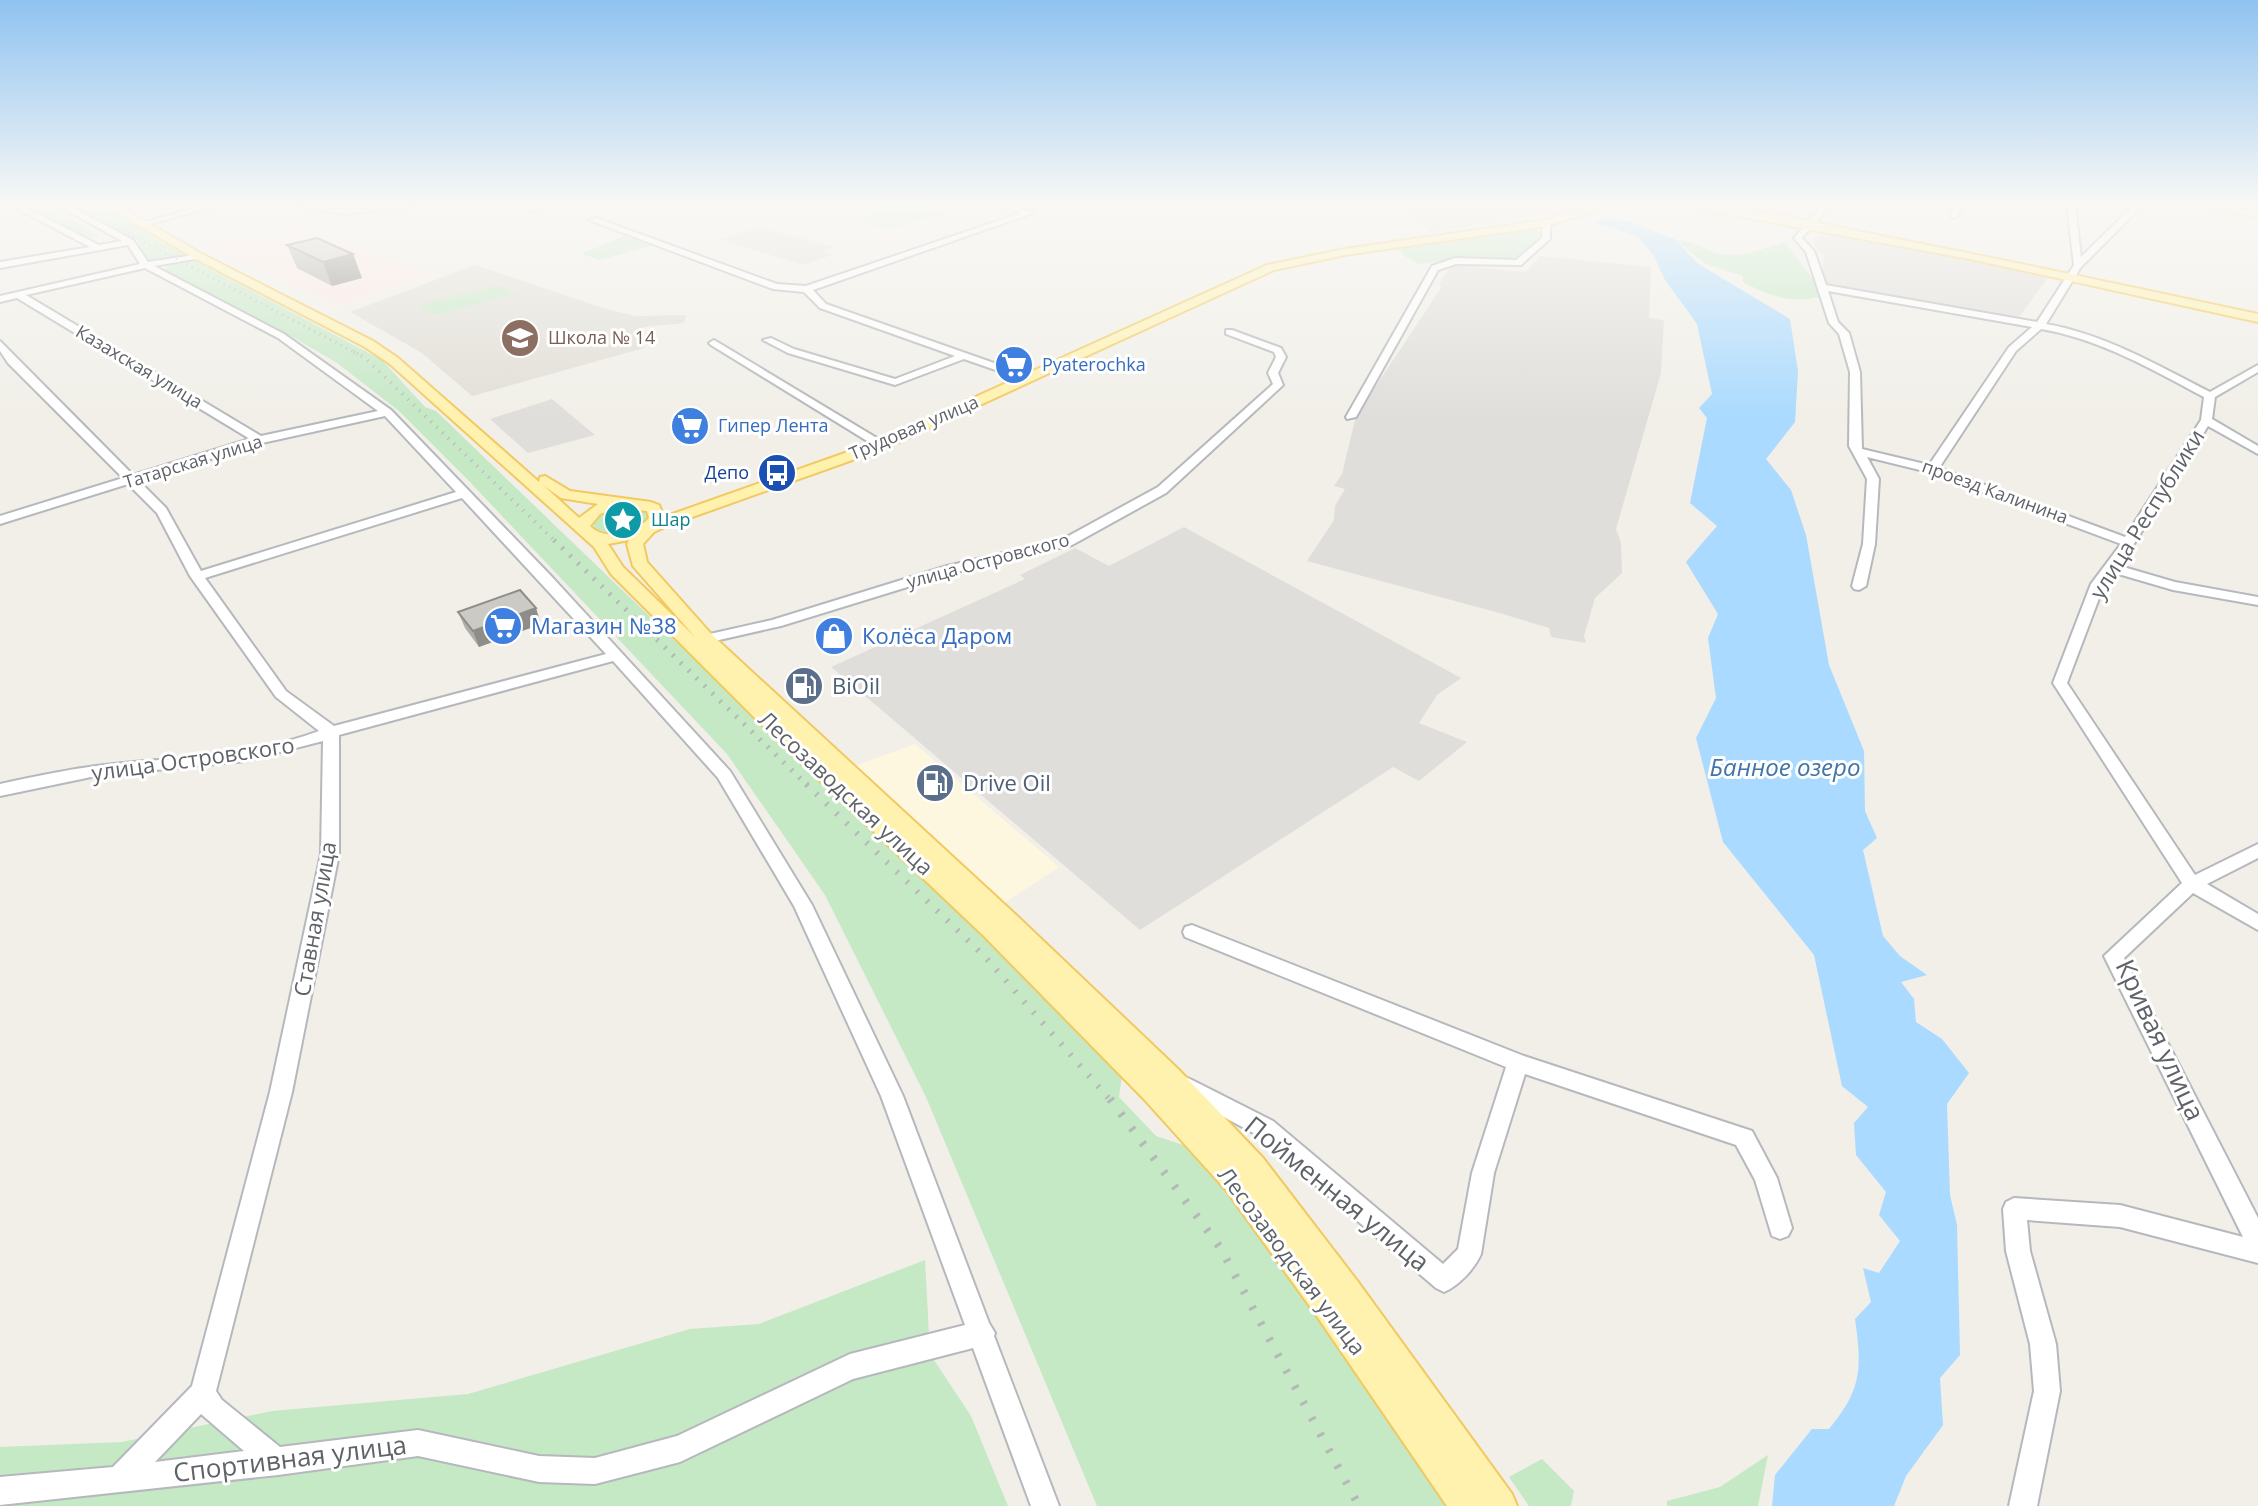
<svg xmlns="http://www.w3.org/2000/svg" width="2258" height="1506" font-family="'Open Sans',sans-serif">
	<rect width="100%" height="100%" fill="#f1efe8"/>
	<path fill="#fef7e0" d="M915 744 1059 867 995 909 844 770Z"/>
	<g fill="#e0deda">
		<path d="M1403 206H1583L1430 233Z"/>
		<path d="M1825 231 1893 245 2050 275 2016 321 1821 282 1824 255 1815 248 1814 240Z"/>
		<path d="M1540 256 1651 267 1649 318 1664 320 1661 373 1616 529 1621 543 1622 573 1595 598 1584 636 1586 643 1551 637 1549 628 1503 614 1307 561 1334 520 1335 506 1345 489 1334 486 1342 474 1356 416 1441 288 1439 284 1452 265 1526 272Z"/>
		<path d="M552 399 595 435 528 453 490 419Z"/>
		<path d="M1184 527 1461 678 1437 695 1419 723 1467 742 1419 781 1393 767 1140 930 831 667 1025 579 1020 575 1075 548 1109 566Z"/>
	</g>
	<g fill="#e1ded6">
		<path d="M758 227 835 247 822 251 832 255 803 265 719 239Z"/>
		<path d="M475 265 609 310 636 316 686 315 684 323 643 327 644 348 472 396 422 353 350 312Z"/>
	</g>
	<path fill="#fce8e6" d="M303 228 433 275 338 306 210 246Z"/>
	<g fill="#c5e8c5">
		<path d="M29 206H46L101 236 90 238Z"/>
		<path d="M72 206H103L162 243 189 255 148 260 137 240Z"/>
		<path d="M883 206H916L945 214 886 229 859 220Z"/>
		<path d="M1531 229 1541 232 1535 244 1511 260 1460 259 1418 264 1403 255 1400 248Z"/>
		<path d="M623 236 652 246 599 260 582 254Z"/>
		<path d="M1676 240C1693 239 1704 251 1720 254 1740 258 1766 248 1785 242L1821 290 1819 297C1791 304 1767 295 1743 282V276L1706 264Z"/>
		<path d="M195 261 382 360 425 407 436 411 1088 1038 1122 1076 1119 1097 1156 1136 1186 1146 1240 1205 1448 1506H1097L926 1097 825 895 727 754 469 481 399 411 337 363 291 336 164 271 168 266Z"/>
		<path d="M500 285 515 294 434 315 419 305Z"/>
		<path d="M614 507 649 508 651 522C632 530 613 540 594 528V519Z"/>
		<path d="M925 1260 930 1354 971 1416 1008 1506H0V1447L122 1442 272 1411 468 1394 690 1329 759 1324Z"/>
		<path d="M1768 1455 1758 1506H1667V1501L1720 1487Z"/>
		<path d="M1542 1459 1574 1491 1571 1506H1529L1509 1477Z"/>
	</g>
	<path fill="#aadaff" d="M1608 218 1629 221 1676 240 1697 263 1790 319 1798 371 1795 422 1766 459 1791 490 1806 535 1829 665 1864 751 1865 811 1877 838 1863 850 1883 936 1900 956 1927 975 1901 982 1914 999 1916 1022 1942 1039 1969 1073 1947 1104 1950 1195 1957 1225 1960 1355 1940 1378 1943 1425 1906 1476 1894 1506H1772L1775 1475 1812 1429H1829C1862 1389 1862 1369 1855 1319L1871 1302 1863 1268 1879 1273 1900 1241 1879 1215 1886 1192 1856 1155 1854 1123 1868 1107 1842 1086 1814 955 1723 842 1696 738 1716 698 1708 638 1718 614 1686 562 1717 526 1690 503 1707 418 1699 408 1712 394 1697 324 1665 280 1654 256 1637 236 1594 223 1598 221 1595 219Z"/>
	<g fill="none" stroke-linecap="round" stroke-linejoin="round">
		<defs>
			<g id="minor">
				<path d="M12 206H23L99 245 122 241 59 206H69L133 240 148 262 201 254V258L154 266 284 334 391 410 552 577 730 771 812 905 903 1096 989 1323 995 1333 994 1336 1059 1506H1031L973 1348 853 1379 680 1462 595 1484 539 1482 418 1456 278 1475 0 1505V1477L113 1467 192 1386 270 1092 321 854 323 741 245 761 96 776 0 796V784C32 777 64 770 96 766 172 757 247 758 319 731L276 697 190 576 157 513 128 484 0 524V516L123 478 8 363 0 351V341L133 475 250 439 17 298 0 302V296L140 264 128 245 0 268V262L90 247ZM145 268 278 338 378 411 261 436 26 295ZM385 416 456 492 201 571 166 508 139 481 262 443ZM462 498 606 654 334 726 286 691 205 578ZM613 661 718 778 794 906 881 1096 965 1325 850 1354 677 1436 595 1458 539 1456 418 1430 280 1447 222 1400 216 1391 292 1092 339 854V735ZM201 1414 244 1451 155 1462Z"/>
				<path d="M202 206H216L143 226 139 224Z"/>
				<path d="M298 206 346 210 416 206 346 214Z"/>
				<path d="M533 206H544L533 211 529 209Z"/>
				<path d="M1001 206H1014L1033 213 813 290 826 304 1031 376V380L1027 381 964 359 895 385 788 353 763 340 771 338 794 349 895 379 955 356 820 308 804 292 773 289 589 220 596 218 777 284 806 286 1021 213Z"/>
				<path d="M1822 206H1830L1802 238 1814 251 1826 285 2037 322 2074 265 2067 206H2075L2081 257 2133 206H2142L2081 267 2046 324C2104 334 2157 365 2210 392L2258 365V372L2215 397 2212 419 2258 446V454L2208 426 2120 566 2175 582 2258 597V605L2173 590 2115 573 2104 585 2067 683 2195 875 2258 844V858L2207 884 2258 914V930L2193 893 2124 958 2258 1218V1263L2120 1227 2027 1220 2030 1251 2056 1344 2060 1391 2037 1506H2009L2034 1391 2030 1344 2006 1251 2003 1209 2006 1202 2014 1198 2120 1205 2243 1237 2104 956 2182 883 2053 683 2091 584 2121 544 1928 472 1867 457 1879 479 1875 544 1866 586 1859 590 1854 589 1852 586 1863 544 1867 479 1849 446 1850 372 1839 334 1829 323 1806 252 1794 238ZM1828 291 2032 327 2009 347 1929 465 1862 449 1860 372 1849 333 1838 322ZM2041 329C2100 339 2153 370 2204 397L2201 420 2125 537 1939 468 2016 351Z"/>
				<path d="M1953 206H1961L1958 216 1954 218 1950 216Z"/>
				<path d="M1543 221 1550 223V239L1521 265 1456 264 1438 270 1356 417 1347 419 1346 417 1432 266 1455 258 1516 260 1542 238Z"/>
				<path d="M1226 330H1232L1281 348 1286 357 1278 373 1283 385 1166 493 1072 545 956 572 781 626 706 643 699 639 701 636 772 620 947 566 1063 539 1158 487 1273 384 1268 373 1276 357 1274 352 1226 334Z"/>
				<path d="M714 340 885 443 887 445 877 447 711 345 709 343Z"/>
				<path d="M1192 925 1524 1056 1752 1131 1777 1178 1792 1228 1788 1236 1780 1239 1772 1236 1755 1180 1736 1145 1525 1074 1494 1173 1481 1254C1475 1268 1459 1286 1444 1292L1436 1288 1257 1135 1178 1092 1174 1086 1178 1080 1185 1077 1192 1080 1273 1121 1443 1264 1458 1249 1472 1173 1506 1067 1185 937 1183 932 1185 927Z"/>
			</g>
			<g id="major">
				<path d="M106 206H119L202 254 373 341 398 358 539 482 540 477 545 476 570 491 651 502 659 505 664 517 876 442 1267 265 1345 249 1545 220 1593 206H1610L1546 226 1345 255 1274 270 886 448 667 526 654 532 643 544 647 562 712 635 1016 915 1178 1069 1263 1158 1358 1282 1512 1494 1517 1506H1447L1319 1319 1226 1190 1144 1099 984 936 775 738 611 574 594 547 390 364 365 347 194 258ZM543 485 561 498 598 504 579 518ZM615 508 647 511 649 518C636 533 605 542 590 526L600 514ZM629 540 627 544 633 566 695 637 623 567 608 544Z"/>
				<path d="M1682 206C1751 206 1821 224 1887 237 2011 261 2135 288 2258 314V322L1970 259Z"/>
				<path d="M2205 206 2258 211V217L2210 209Z"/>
			</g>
		</defs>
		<use href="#minor" stroke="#b5b8bc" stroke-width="4"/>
		<use href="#major" stroke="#f2c960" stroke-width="4"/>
		<use href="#minor" fill="#fff" fill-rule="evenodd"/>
		<use href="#major" fill="#fff2af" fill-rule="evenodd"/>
		<path stroke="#b6b7b8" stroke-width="3" stroke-dasharray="1 5" stroke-linecap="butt" d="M75 206 358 354"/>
		<path stroke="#b6b7b8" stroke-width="4" stroke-dasharray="1 7" stroke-linecap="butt" d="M354 352 364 357 556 542"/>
		<path stroke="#b6b7b8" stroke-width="5" stroke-dasharray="2 9" stroke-linecap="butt" d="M554 540 808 786"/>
		<path stroke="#b6b7b8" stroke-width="6" stroke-dasharray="2 12" stroke-linecap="butt" d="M806 784 986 958 1111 1101"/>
		<path stroke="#b6b7b8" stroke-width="8" stroke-dasharray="3 15" stroke-linecap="butt" d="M1110 1099 1221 1249 1359 1506"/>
	</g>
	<g fill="#afaea9">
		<path d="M287 245 353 254 362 278 332 286 297 268Z"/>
		<path d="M458 612 541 624 479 647 465 628Z"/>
	</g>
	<g fill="#8f8d8a">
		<path d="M353 254 362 278 332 286 323 262Z"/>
		<path d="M536 608 541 624 479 647 473 631Z"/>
	</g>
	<g fill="#cccac5" stroke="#8f8d8a" stroke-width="2">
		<path d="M317 238 353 254 323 262 287 245Z"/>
		<path d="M520 590 536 608 473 631 458 612Z"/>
	</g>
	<linearGradient id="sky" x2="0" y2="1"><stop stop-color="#8fc3f1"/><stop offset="0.49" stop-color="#f9f8f5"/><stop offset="1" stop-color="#f9f8f5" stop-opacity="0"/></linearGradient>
	<rect width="2258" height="417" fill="url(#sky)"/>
	<defs>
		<symbol id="school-disc" viewBox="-11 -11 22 22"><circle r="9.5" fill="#8d6e63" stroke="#fff"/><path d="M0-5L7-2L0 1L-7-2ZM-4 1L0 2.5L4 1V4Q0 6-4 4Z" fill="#fff"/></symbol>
		<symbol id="supermarket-disc" viewBox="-11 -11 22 22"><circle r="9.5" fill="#3f7fe0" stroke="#fff"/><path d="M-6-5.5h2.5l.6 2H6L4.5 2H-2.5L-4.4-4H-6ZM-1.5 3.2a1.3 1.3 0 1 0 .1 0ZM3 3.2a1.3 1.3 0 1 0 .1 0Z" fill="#fff"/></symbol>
		<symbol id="bus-disc" viewBox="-11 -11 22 22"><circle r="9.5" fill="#1a4fb4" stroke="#fff"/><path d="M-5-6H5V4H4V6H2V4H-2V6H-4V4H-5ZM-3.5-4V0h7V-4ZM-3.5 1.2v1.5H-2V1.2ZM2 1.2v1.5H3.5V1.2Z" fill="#fff"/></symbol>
		<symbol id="sight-disc" viewBox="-11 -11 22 22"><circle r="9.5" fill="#0f9aa8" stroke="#fff"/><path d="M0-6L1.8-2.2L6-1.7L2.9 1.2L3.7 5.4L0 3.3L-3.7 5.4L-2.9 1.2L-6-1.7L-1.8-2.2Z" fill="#fff"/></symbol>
		<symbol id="shop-disc" viewBox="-11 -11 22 22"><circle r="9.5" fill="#3f7fe0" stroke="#fff"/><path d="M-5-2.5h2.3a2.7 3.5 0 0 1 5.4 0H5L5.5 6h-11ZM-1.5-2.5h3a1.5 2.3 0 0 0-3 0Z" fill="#fff"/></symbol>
		<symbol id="fuel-disc" viewBox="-11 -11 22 22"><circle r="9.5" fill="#5c6f8a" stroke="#fff"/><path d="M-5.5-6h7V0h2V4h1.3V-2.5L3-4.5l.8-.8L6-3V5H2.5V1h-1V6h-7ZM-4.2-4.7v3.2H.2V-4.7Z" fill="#fff"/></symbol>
	</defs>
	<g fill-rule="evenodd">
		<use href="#school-disc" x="498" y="316" width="44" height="44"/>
		<use href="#supermarket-disc" x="992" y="343" width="44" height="44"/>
		<use href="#supermarket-disc" x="668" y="404" width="44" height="44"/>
		<use href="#bus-disc" x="755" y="451" width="44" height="44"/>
		<use href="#sight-disc" x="601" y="498" width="44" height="44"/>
		<use href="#supermarket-disc" x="481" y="604" width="44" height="44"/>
		<use href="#shop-disc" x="812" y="614" width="44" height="44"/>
		<use href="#fuel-disc" x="782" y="664" width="44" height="44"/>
		<use href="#fuel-disc" x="913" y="761" width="44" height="44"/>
	</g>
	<g text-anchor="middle" stroke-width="6" stroke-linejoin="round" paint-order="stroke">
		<g font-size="18" fill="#785e54" stroke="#fff" text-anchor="start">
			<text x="548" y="344">Школа № 14</text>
		</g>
		<g font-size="18" fill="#366cbe" stroke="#fff" text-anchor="start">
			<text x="1042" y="371">Pyaterochka</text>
			<text x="718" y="432">Гипер Лента</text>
		</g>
		<g font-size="18" fill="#5f6368" stroke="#fff">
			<text transform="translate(139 367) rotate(31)" y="6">Казахская улица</text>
			<text transform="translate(914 428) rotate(-23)" y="6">Трудовая улица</text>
			<text transform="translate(193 462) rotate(-17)" y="6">Татарская улица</text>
			<text transform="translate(1995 492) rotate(20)" y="6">проезд Калинина</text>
			<text transform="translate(988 561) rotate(-15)" y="6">улица Островского</text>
		</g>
		<g font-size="18" fill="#164399" stroke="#fff" text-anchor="end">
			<text x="749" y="479">Депо</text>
		</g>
		<g font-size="18" fill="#0d838f" stroke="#fff" text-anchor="start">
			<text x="651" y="526">Шар</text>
		</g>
		<g font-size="22" fill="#5f6368" stroke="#fff">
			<text transform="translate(2147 514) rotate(-58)" y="8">улица Республики</text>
			<text transform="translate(193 759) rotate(-8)" y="8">улица Островского</text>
			<text transform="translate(846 793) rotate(43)" y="8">Лесозаводская улица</text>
			<text transform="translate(315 919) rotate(-80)" y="8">Ставная улица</text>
			<text transform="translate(1292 1261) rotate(53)" y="8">Лесозаводская улица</text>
		</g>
		<g font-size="22" fill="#366cbe" stroke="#fff" text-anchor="start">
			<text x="531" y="634">Магазин №38</text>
			<text x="862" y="644">Колёса Даром</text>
		</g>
		<g font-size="22" fill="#4e5e75" stroke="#fff" text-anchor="start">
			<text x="832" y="694">BiOil</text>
			<text x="963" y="791">Drive Oil</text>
		</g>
		<g font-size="24" font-style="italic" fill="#4174aa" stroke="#fff">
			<text x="1785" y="776">Банное озеро</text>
		</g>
		<g font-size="26" fill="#5f6368" stroke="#fff">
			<text transform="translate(2160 1040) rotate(65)" y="9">Кривая улица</text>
			<text transform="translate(1337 1194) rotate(39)" y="9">Пойменная улица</text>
			<text transform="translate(290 1459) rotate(-7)" y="9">Спортивная улица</text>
		</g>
	</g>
</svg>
